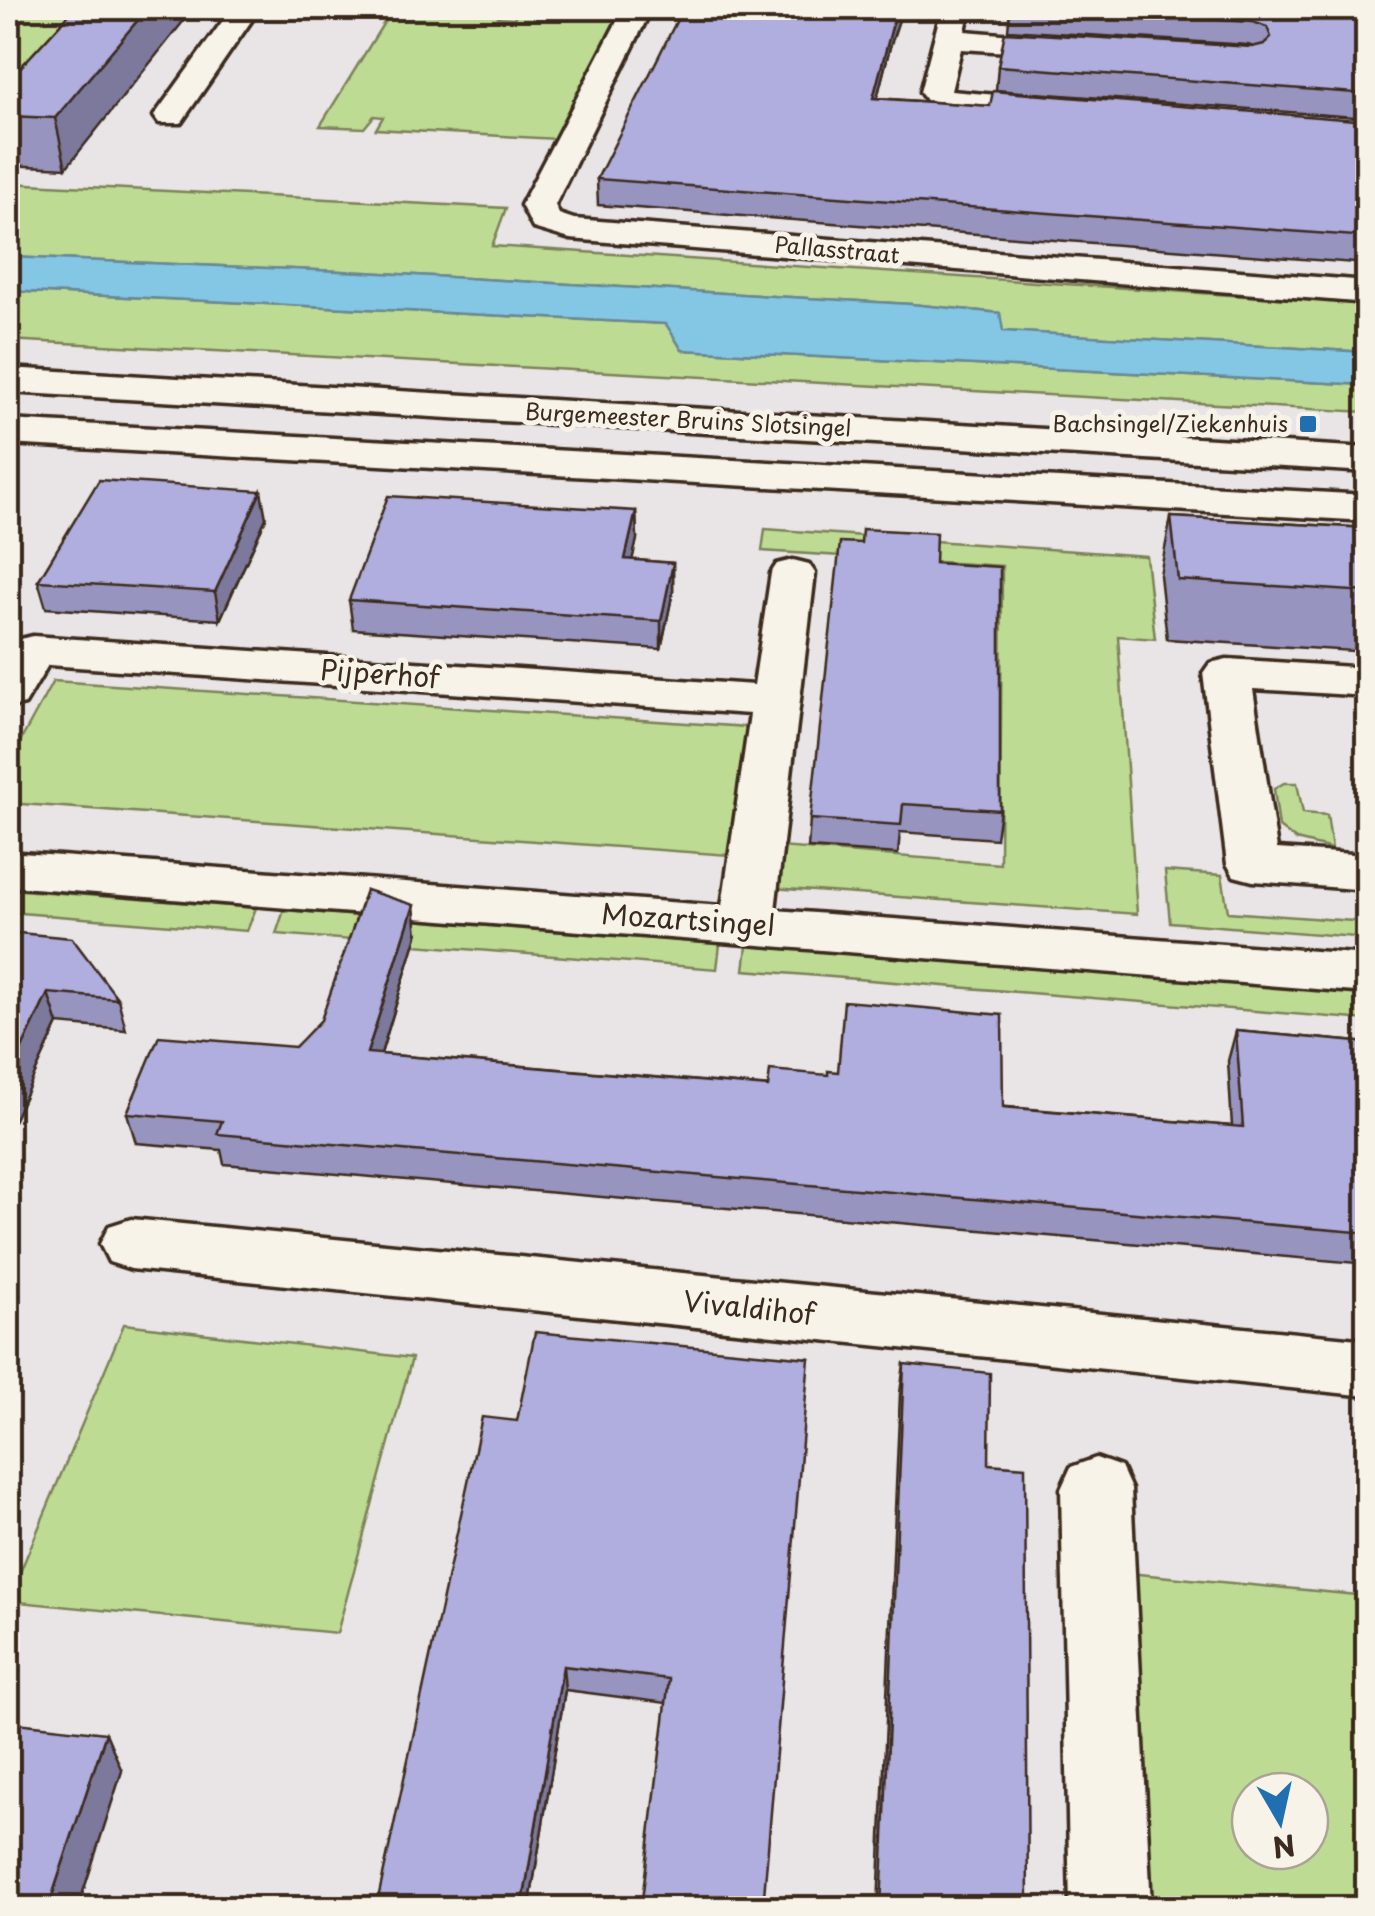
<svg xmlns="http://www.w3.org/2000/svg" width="1375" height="1916" font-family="'Playpen Sans',sans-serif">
	<rect width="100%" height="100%" fill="#e9e5e6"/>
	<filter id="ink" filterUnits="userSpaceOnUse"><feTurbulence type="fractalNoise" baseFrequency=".01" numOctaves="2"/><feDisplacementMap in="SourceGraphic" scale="20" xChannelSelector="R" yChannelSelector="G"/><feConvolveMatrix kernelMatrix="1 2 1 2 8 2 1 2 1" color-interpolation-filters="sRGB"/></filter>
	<g filter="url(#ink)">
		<g fill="#bedb93" stroke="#7c8258" stroke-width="2.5" fill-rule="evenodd">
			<path d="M8 8H80L8 87Z"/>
			<path d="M360 8H502L498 17 514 18 519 8H621L557 139 376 129 383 117 374 116 364 128 320 126 388 16 356 14Z"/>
			<path d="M8 183 506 208 492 246 1367 304V352L1002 331 999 313 911 304 364 272 8 257Z"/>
			<path d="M8 291 667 324 682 350 1367 385V412L8 340Z"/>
			<path d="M765 529 1146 556 1155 639 1118 636 1137 914 773 888 780 847 1000 864 1002 566 762 551Z"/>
			<path d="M53 681 747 727 729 855 8 803V764Z"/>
			<path d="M1284 783H1297L1303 813 1327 815 1332 849 1296 840 1279 827 1274 789Z"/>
			<path d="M1165 871 1222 875 1228 912 1367 922V938L1170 922Z"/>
			<path d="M8 889 256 908 247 931 8 912Z"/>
			<path d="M284 910 720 944 717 969 276 934Z"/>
			<path d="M747 946 1367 994V1020L744 970Z"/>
			<path d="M124 1324 412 1358 337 1633 8 1601Z"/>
			<path d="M1118 1572 1367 1596V1908H1133ZM1250 1791H1310V1851H1250Z"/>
		</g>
		<path fill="#84c7e5" stroke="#678895" stroke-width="2.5" d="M8 257 364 272 911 304 1000 313 1003 331 1367 352V385L682 350 666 324 8 291Z"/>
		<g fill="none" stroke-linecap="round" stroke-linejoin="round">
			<defs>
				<g id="minor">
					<path d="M232 8H260L181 123H159L154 116Z"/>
					<path d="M624 8H652L555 205 559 214 574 219 1368 281V303L570 239 533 228 521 205Z"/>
					<path d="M942 8H970L965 31 1086 41 1091 47 1086 53 1076 56 961 49 951 91 1066 101 1077 103 1082 110 1077 117 1066 119 930 106 920 92Z"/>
					<path d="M793 560 809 564 815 573 775 910 1368 955V993L8 886V852L722 906 750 714 48 665 25 704 8 708V654L17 640 33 636 754 685 771 573 777 564Z"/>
					<path d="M1227 659 1368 668V696L1253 689 1277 849 1368 855V890L1253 881 1234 876 1227 864 1203 673 1210 663Z"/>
					<path d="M131 1219 1368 1340V1396L131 1269 109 1262 100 1244 109 1226Z"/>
					<path d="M1096 1458 1121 1467 1131 1489 1151 1908H1070L1061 1489 1071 1467Z"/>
				</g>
				<g id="major">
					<path d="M8 368 1368 448V472L8 392Z"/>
					<path d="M8 420 1368 495V521L8 444Z"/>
				</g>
			</defs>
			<use href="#minor" stroke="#3b2a1e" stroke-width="7"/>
			<use href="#major" stroke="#3b2a1e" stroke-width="7"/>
			<use href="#minor" fill="#f7f3e8" fill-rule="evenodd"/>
			<use href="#major" fill="#f7f3e8" fill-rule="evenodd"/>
		</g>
		<g fill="#9795c0" stroke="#3b2a1e" stroke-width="2.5">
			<path d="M75 8 66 168 8 165V81Z"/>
			<path d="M1010 8H1368V118L996 90 998 66 1253 47 1248 45 1008 30Z"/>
			<path d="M890 47 877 98 990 106 1368 121V264L598 205 597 179Z"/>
			<path d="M636 511 637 539 632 560 673 563V591L661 649 353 629 349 600Z"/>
			<path d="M1171 517 1368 528V652L1167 639 1160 575Z"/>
			<path d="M266 518 220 620 46 608 38 581Z"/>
			<path d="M935 563 1000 810 996 839 900 832 898 854 808 848 810 819Z"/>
			<path d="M8 932 118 999 126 1030 58 1024 8 1132Z"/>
			<path d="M417 935 381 1054 1232 1126 1228 1061 1236 1031 1368 1043V1264L224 1164 221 1150 136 1143 127 1113 295 1047Z"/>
			<path d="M809 1358 666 1703 565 1690 529 1908H376L517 1421Z"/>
			<path d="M904 1364 989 1464 1028 1908H878L900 1393Z"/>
		</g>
		<g fill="#7b799c" stroke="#3b2a1e" stroke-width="2.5">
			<path d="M148 8H194L66 168 55 118Z"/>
			<path d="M897 8H903L890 47 871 122 873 98Z"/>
			<path d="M261 491 266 518 220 620 215 592Z"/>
			<path d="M636 511 637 539 626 587 625 559Z"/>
			<path d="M673 563V591L661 649V621Z"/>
			<path d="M414 905 417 935 372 1083 367 1053Z"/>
			<path d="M48 993 58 1024 8 1132V1078Z"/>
			<path d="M563 1666 565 1690 529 1908H522Z"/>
			<path d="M106 1733 122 1771 78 1908H48Z"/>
		</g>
		<g fill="#b0addf" stroke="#3b2a1e" stroke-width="2.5">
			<path d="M75 8H148L55 118 8 116V81Z"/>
			<path d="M683 8H897L873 98 990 106 993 91 1368 121V237L597 179Z"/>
			<path d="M1019 8H1368V94L998 66 1005 32 1252 47 1264 44 1271 37 1267 27 1253 22Z"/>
			<path d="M99 480 261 491 215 592 38 581Z"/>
			<path d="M388 496 636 511 625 559 673 563 661 621 349 600Z"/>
			<path d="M1171 517 1368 528V592L1178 580Z"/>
			<path d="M862 529 936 533 935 563 1000 567V810L903 804 901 825 810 819 840 542 861 543Z"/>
			<path d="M366 890 414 905 367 1053 768 1087 770 1070 828 1075V1071L838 1072 844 1001 892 1005 1002 1015 1003 1107 1243 1127 1236 1031 1368 1043V1233L217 1134 222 1121 127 1113 159 1036 295 1047 321 1020Z"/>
			<path d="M8 932 72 938 118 999 48 993 8 1078Z"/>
			<path d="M535 1332 809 1358 763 1908H641L669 1679 563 1666 522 1908H376L482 1417 517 1421Z"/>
			<path d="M904 1364 990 1373 989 1464 1025 1467 1028 1908H881Z"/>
			<path d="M8 1722 106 1733 48 1908H8Z"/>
		</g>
	</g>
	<rect fill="#1f6fb2" stroke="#f7f3e8" stroke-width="4" x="1298" y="414" width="20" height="20" rx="5"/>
	<g text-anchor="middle" stroke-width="10" stroke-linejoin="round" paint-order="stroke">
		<g font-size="22" fill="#3b2a1e" stroke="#f7f3e8">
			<text transform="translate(837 250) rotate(5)" y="8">Pallasstraat</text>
			<text transform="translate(688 420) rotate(3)" y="8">Burgemeester Bruins Slotsingel</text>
		</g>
		<g font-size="22" fill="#3b2a1e" stroke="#f7f3e8" text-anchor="end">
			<text x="1288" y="432">Bachsingel/Ziekenhuis</text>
		</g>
		<g font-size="28" fill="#3b2a1e" stroke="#f7f3e8">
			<text transform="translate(380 674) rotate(4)" y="10">Pijperhof</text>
			<text transform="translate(688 920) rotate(4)" y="10">Mozartsingel</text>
			<text transform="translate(749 1308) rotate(6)" y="10">Vivaldihof</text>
		</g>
	</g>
	<rect width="1375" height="1916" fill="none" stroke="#f7f3e8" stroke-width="40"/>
	<rect x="20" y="20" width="1335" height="1876" fill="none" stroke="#3b2a1e" stroke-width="4" filter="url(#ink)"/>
	<g transform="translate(1280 1821) rotate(171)"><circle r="48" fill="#f7f3e8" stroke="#aca397" stroke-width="2.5"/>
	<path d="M0-8L18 38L0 25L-18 38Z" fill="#1f6fb2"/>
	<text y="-15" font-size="28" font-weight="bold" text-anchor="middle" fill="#3b2a1e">N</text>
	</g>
</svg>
